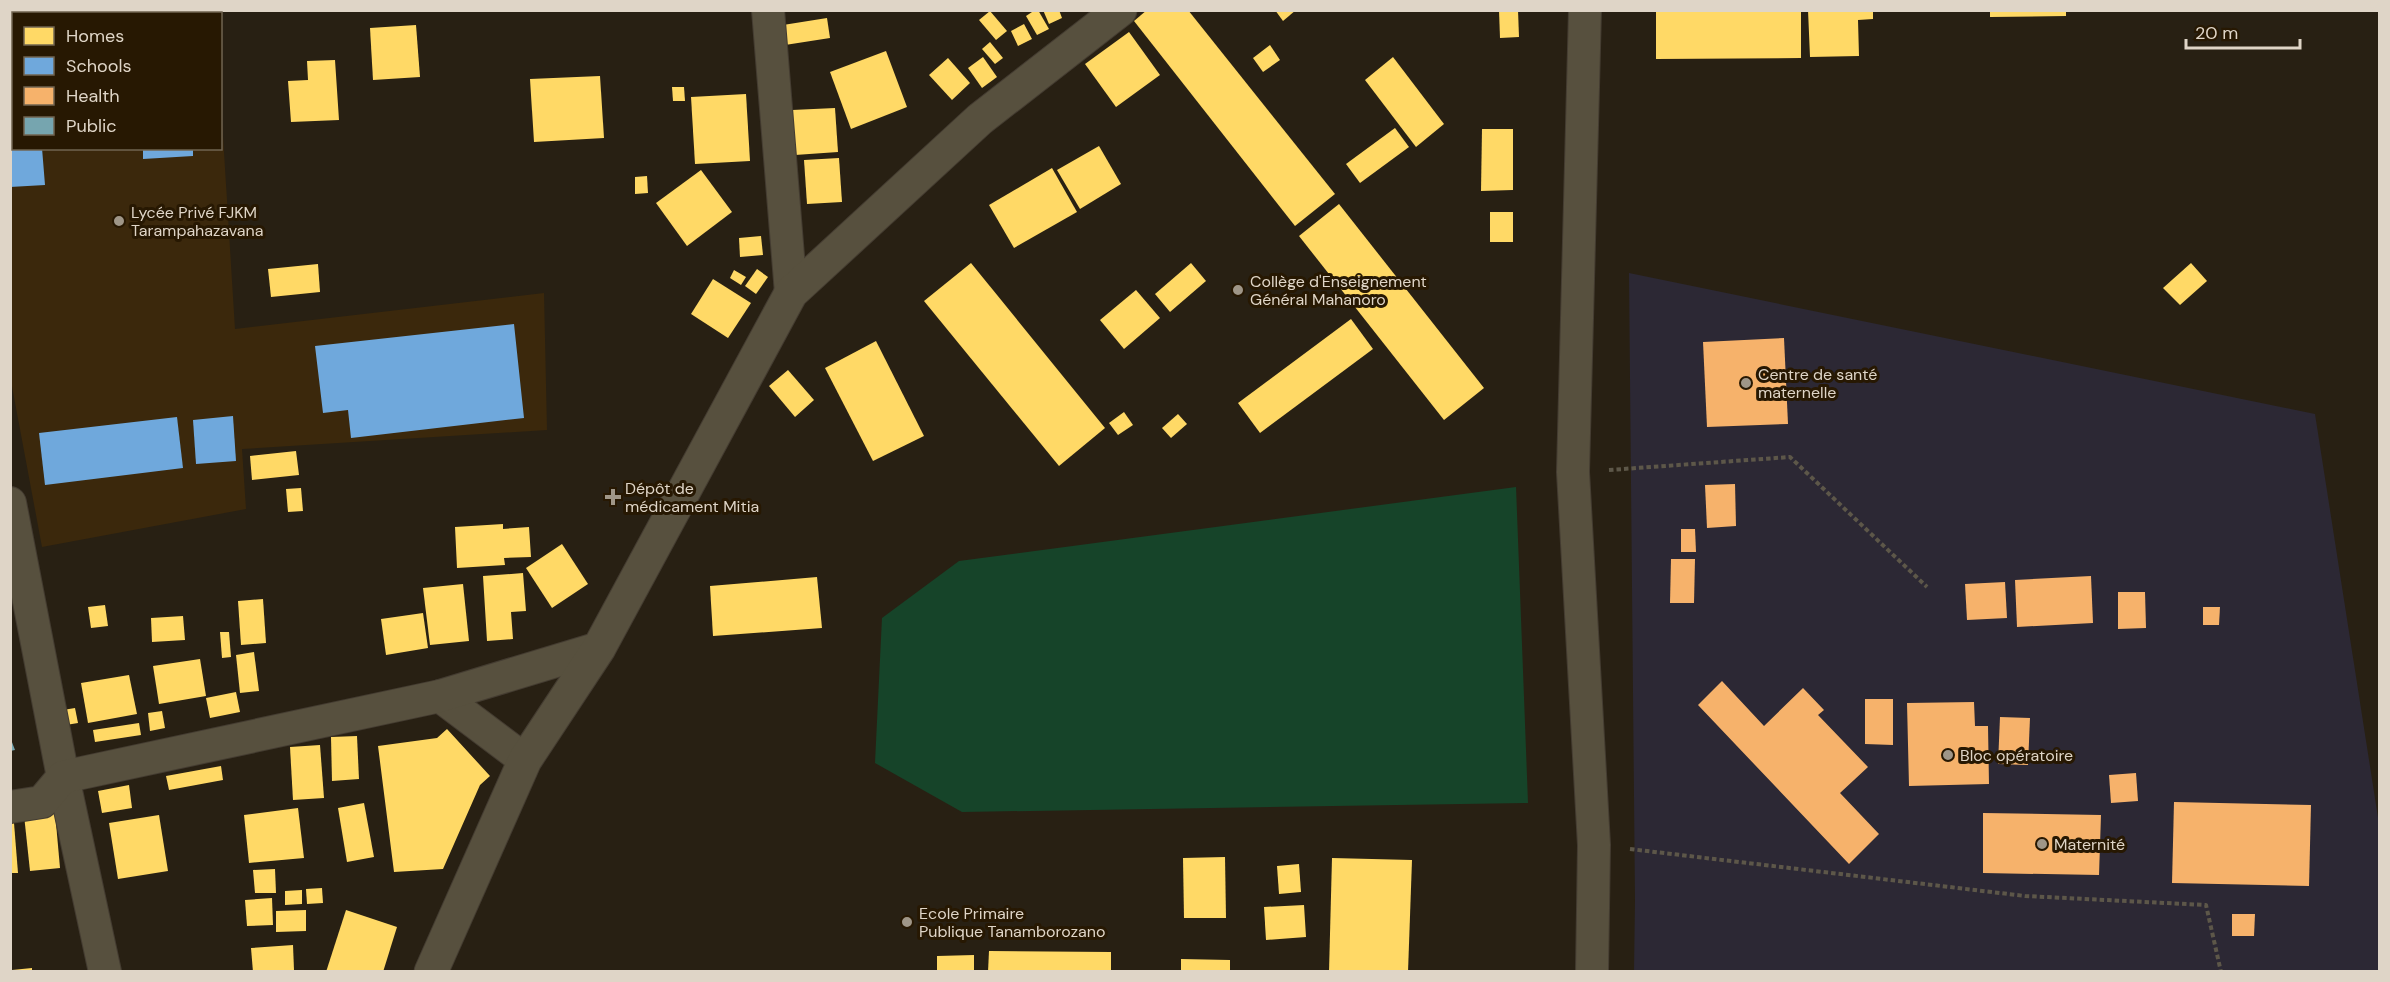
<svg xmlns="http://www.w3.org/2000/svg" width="2390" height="982" font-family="'DM Sans',sans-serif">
	<rect width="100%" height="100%" fill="#282013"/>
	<path fill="#3b280c" d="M10 11H214L215 13 14 14V148H220L221 104 235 329 544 293 547 430 242 449 246 509 42 547 11 381Z"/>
	<path fill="#2c2834" d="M1629 273 2315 414 2379 824V971H1634L1635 901Z"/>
	<path fill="#164429" d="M1516 487 1528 803 962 812 875 763 882 618 959 561Z"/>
	<g fill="#ffd966">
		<path d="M1035 10H1038L1049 29 1037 35 1026 16Z"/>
		<path d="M1043 10H1059L1062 18 1049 24Z"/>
		<path d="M1147 10H1188L1335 194 1295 226 1134 21Z"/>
		<path d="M1275 10H1296L1283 21Z"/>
		<path d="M1499 10H1518L1519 37 1500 38Z"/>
		<path d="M1656 10H1801V58L1656 59Z"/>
		<path d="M1808 10H1873V19L1858 20 1859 56 1810 57Z"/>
		<path d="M1990 10H2066V16L1990 17Z"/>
		<path d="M990 11 1007 31 996 40 979 20Z"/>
		<path d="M827 18 830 38 785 45 783 25Z"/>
		<path d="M1024 24 1032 39 1018 46 1011 31Z"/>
		<path d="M416 25 420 77 373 80 370 28Z"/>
		<path d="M1129 32 1160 75 1116 107 1085 64Z"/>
		<path d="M990 42 1003 58 995 64 982 49Z"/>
		<path d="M1270 45 1280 60 1263 72 1253 58Z"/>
		<path d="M886 51 907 107 851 129 830 72Z"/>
		<path d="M983 57 997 77 982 88 968 68Z"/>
		<path d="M1393 57 1444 124 1416 147 1365 80Z"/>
		<path d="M948 58 970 83 952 100 929 75Z"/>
		<path d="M335 60 339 120 291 122 288 81 308 80 307 61Z"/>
		<path d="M600 76 604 138 534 142 530 79Z"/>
		<path d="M672 87H684L685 101H673Z"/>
		<path d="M746 94 750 161 695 164 691 97Z"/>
		<path d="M835 108 838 152 795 155 792 110Z"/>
		<path d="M1395 128 1409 147 1360 183 1346 164Z"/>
		<path d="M1482 129H1513V190L1481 191Z"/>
		<path d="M1099 146 1121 184 1080 209 1057 170Z"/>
		<path d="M839 158 842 202 807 204 804 160Z"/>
		<path d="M1052 168 1077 212 1014 248 989 205Z"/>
		<path d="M701 170 732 212 687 246 656 203Z"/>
		<path d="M647 176 648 193 635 194V177Z"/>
		<path d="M1339 204 1484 388 1444 420 1299 236Z"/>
		<rect x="1490" y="212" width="23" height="30"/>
		<path d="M761 236 763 255 740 257 739 238Z"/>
		<path d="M971 263 1105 428 1059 466 924 301Z"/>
		<path d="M1191 263 1206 281 1170 312 1155 294Z"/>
		<path d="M2191 263 2207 281 2180 305 2163 288Z"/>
		<path d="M318 264 320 292 271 297 268 269Z"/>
		<path d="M757 269 768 277 756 294 745 286Z"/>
		<path d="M734 270 746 277 741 285 730 278Z"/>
		<path d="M713 279 751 303 728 338 691 314Z"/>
		<path d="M1136 290 1160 318 1124 349 1100 320Z"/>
		<path d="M1351 319 1373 349 1260 433 1238 403Z"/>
		<path d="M876 341 924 436 873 461 825 368Z"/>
		<path d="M788 370 814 400 795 417 769 386Z"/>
		<path d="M1124 412 1133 425 1118 435 1109 423Z"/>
		<path d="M1178 414 1187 424 1171 438 1162 428Z"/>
		<path d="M296 451 299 475 252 480 250 456Z"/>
		<path d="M301 488 303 511 288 512 286 489Z"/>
		<path d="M503 524V529L529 527 531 557 504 558 505 565 457 568 455 527Z"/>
		<path d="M562 544 588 584 552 608 526 568Z"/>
		<path d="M523 573 526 611 511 612 513 639 487 641 483 576Z"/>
		<path d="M817 577 822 628 713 636 710 586Z"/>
		<path d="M463 584 469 641 430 645 423 588Z"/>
		<path d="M263 599 266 643 241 645 238 601Z"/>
		<path d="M105 605 108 626 91 628 88 607Z"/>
		<path d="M423 613 428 648 386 655 381 619Z"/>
		<path d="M183 616 185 640 152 642 151 618Z"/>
		<path d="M220 632H229L231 657 222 658Z"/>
		<path d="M254 652 259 691 240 693 236 655Z"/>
		<path d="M200 659 206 696 159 704 153 666Z"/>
		<path d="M129 675 137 714 88 723 81 683Z"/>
		<path d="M236 692 240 712 210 718 206 698Z"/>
		<path d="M75 708 78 723 66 725 63 710Z"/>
		<path d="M162 711 165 728 150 731 148 713Z"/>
		<path d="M139 723 141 735 95 742 93 730Z"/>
		<path d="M447 729 490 776 480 785 443 869 394 872 378 746 437 738Z"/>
		<path d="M357 736 359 779 332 781 331 737Z"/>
		<path d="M320 745 324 798 293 800 290 747Z"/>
		<path d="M221 766 223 780 169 790 166 776Z"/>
		<path d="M129 785 132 808 102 813 98 791Z"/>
		<path d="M364 803 374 857 347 862 338 808Z"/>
		<path d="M298 808 304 858 249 863 244 815Z"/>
		<path d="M55 812 60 868 30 871 24 815Z"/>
		<path d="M159 815 168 871 118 879 109 823Z"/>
		<path d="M14 823 18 873H10V824Z"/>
		<path d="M1225 857 1226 918H1184L1183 858Z"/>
		<path d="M1332 858 1412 860 1408 972H1329Z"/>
		<path d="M1299 864 1301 892 1279 894 1277 866Z"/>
		<path d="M275 869 276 893H255L253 870Z"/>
		<path d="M322 888 323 903 307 904 306 889Z"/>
		<path d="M302 890V904L285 905V891Z"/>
		<path d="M272 898 273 925 247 926 245 900Z"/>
		<path d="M1304 905 1306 937 1266 940 1264 907Z"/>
		<path d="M306 910V931L276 932V911Z"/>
		<path d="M346 910 397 927 383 972H326Z"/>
		<path d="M293 945 294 970 253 972 251 948Z"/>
		<path d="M989 951 1111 952V972H988Z"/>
		<path d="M974 955V972H937V956Z"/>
		<path d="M1181 959 1230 960V972H1181Z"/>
		<path d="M32 968V972H12V970Z"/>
	</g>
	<g fill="#6fa8dc">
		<rect x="57" y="10" width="74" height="4"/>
		<path d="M14 13V50H12L10 14Z"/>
		<path d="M10 116H14V148H42L45 185 10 187Z"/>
		<path d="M143 148H193V156L143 159Z"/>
		<path d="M514 324 524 418 351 438 348 410 323 413 315 346Z"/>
		<path d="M233 416 236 461 196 464 193 420Z"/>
		<path d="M177 417 183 468 45 485 39 433Z"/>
	</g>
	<g fill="#f6b26b">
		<path d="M1784 338 1788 424 1707 427 1703 342Z"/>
		<path d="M1735 484 1736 526 1707 528 1705 485Z"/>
		<path d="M1681 529H1695L1696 552H1681Z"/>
		<path d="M1671 559H1695L1694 603H1670Z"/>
		<path d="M2091 576 2093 623 2017 627 2015 580Z"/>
		<path d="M2005 582 2007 618 1967 620 1965 584Z"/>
		<path d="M2118 592H2145L2146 628 2118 629Z"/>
		<path d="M2203 607H2220L2219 625H2203Z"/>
		<path d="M1722 681 1764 726 1803 688 1824 710 1818 715 1868 767 1840 793 1879 834 1849 864 1698 705Z"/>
		<path d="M1865 699H1893V745L1865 744Z"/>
		<path d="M1974 702 1975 726H1988L1989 784 1909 786 1907 703Z"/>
		<path d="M2000 717 2030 718 2028 765 1998 764Z"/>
		<path d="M2136 773 2138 801 2111 803 2109 775Z"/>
		<path d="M2174 802 2311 805 2309 886 2172 883Z"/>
		<path d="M1983 813 2101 815 2099 875 1983 873Z"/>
		<path d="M2232 914H2255L2254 936H2232Z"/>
	</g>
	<path fill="#76a5af" d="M10 737 15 750 10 751Z"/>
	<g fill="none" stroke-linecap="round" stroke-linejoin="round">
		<defs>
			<g id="minor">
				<path d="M768 10 791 293"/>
				<path d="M1585 10 1573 472 1594 845 1592 972"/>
				<path d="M10 503 63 777 105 972"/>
				<path d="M440 696 525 760"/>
				<path d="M10 807 42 802 63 777 440 696 599 648"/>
			</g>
			<path id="tertiary" d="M431 972 525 760 599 648 791 293 980 119 1120 10"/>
		</defs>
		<use href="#minor" stroke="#443c31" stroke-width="34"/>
		<use href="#tertiary" stroke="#443c31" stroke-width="35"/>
		<g stroke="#5d5749" stroke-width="4" stroke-dasharray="4.5 3" stroke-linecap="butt">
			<path d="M1609 470 1790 457 1927 587"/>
			<path d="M1630 849 2025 896 2206 905 2221 972"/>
		</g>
		<use href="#minor" stroke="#57503e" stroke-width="32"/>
		<use href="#tertiary" stroke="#57503e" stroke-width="33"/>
	</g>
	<g fill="#9f9688" stroke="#271802" stroke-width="2">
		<circle cx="119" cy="221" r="6"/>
		<circle cx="1238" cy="290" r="6"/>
		<circle cx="1746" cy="383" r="6"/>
		<path d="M610 488h6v6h6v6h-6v6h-6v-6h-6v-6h6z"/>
		<circle cx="1948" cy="755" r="6"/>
		<circle cx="2042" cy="844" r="6"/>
		<circle cx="907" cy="922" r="6"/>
	</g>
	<g text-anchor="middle" stroke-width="6" stroke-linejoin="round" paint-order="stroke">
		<g font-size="16" fill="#dfd5c7" stroke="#271802" text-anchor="start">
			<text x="131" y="218">Lycée Privé FJKM<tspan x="131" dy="18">Tarampahazavana</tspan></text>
			<text x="1250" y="287">Collège d'Enseignement<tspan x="1250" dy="18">Général Mahanoro</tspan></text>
			<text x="1758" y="380">Centre de santé<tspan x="1758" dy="18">maternelle</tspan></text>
			<text x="625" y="494">Dépôt de<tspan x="625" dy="18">médicament Mitia</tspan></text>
			<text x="1960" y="761">Bloc opératoire</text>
			<text x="2054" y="850">Maternité</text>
			<text x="919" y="919">Ecole Primaire<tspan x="919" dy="18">Publique Tanamborozano</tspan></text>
		</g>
	</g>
	<rect width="2390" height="982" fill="none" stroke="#dfd5c7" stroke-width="24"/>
	<rect x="12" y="12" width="210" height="138" fill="#271802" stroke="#716451" stroke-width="1.5"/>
	<rect x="24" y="27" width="30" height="18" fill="#ffd966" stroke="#716451" stroke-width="1.5"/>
	<text x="66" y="42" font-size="18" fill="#dfd5c7">Homes</text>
	<rect x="24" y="57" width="30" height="18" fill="#6fa8dc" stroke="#716451" stroke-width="1.5"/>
	<text x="66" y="72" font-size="18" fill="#dfd5c7">Schools</text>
	<rect x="24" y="87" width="30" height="18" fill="#f6b26b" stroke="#716451" stroke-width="1.5"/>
	<text x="66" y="102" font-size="18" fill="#dfd5c7">Health</text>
	<rect x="24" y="117" width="30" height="18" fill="#76a5af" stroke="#716451" stroke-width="1.5"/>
	<text x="66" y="132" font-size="18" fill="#dfd5c7">Public</text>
	<path d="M2186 39v9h114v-9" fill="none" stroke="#dfd5c7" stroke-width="3"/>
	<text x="2195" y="39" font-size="18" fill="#dfd5c7" stroke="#271802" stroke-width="4.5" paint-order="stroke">20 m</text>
</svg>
